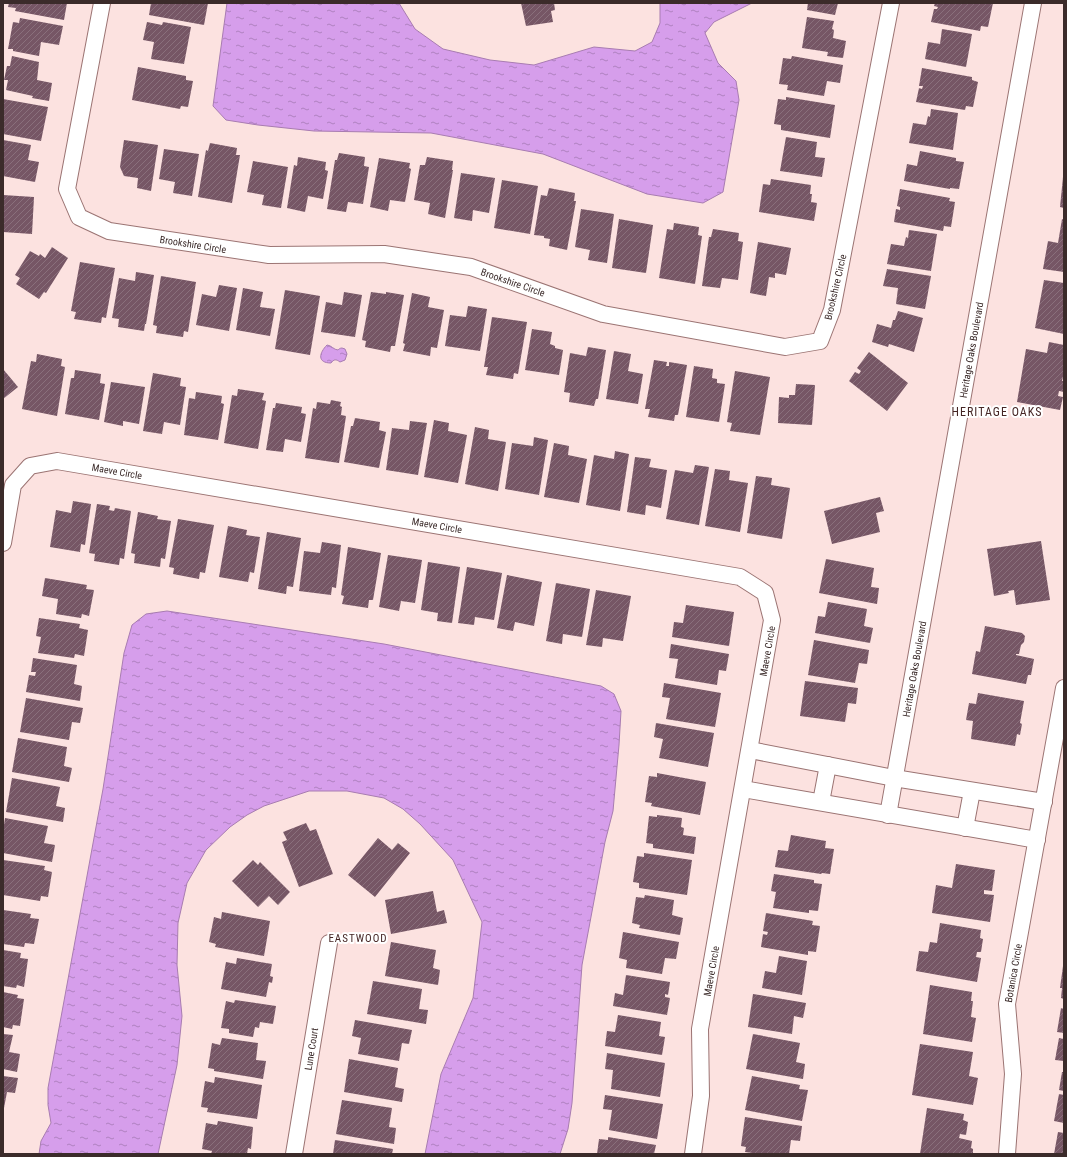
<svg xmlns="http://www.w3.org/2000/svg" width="1067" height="1157" font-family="'Roboto Condensed',sans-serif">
	<defs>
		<pattern id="water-ripples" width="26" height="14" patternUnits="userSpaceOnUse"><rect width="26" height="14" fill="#d69eeb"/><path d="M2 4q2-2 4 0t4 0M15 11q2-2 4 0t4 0" fill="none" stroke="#af81bf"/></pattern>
		<pattern id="building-hatch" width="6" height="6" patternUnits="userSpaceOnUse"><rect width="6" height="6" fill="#765665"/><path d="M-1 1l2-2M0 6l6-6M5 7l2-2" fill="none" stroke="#8a707c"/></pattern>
	</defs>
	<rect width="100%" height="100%" fill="#fce2e0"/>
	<g fill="url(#water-ripples)" stroke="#a87cb1">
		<path d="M227 3H399L415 29 443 49 490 60 534 65 594 47 635 51 652 42 660 23V3H752L714 22 705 33 718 63 736 81 739 100 723 192 703 203 647 194 543 154 431 133 314 131 258 125 226 120 213 106Z"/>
		<path d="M327 345C331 345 334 350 338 350 339 349 340 348 342 348L345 349 347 354 345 360 340 362C336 359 334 359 331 363 317 363 319 353 327 345Z"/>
		<path d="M167 611 384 644 601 686 614 694 621 711 619 745 613 811 605 842 582 965 572 1103 568 1129 560 1154H425L441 1074 473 998 482 922 453 860 420 824 403 809 384 798 347 791H309L264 806 247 815 230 827 206 850 187 883 178 923 177 965 182 1016 177 1065 158 1154H39L41 1141 51 1123 48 1105V1088L103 789 124 653 132 625 146 614Z"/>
	</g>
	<g fill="url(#building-hatch)">
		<path d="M9 3H67L64 20 15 11 16 8 8 7Z"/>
		<path d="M151 3H208L204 25 149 15Z"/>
		<path d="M521 3H554L555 10 551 11 553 22 526 26Z"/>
		<path d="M808 3H838L835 15 807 10Z"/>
		<path d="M935 3H993L988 27 981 26 980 31 931 22 934 9H937L938 7 934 6Z"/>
		<path d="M807 17 834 21 832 29 834 30 833 38 846 41 843 58 827 56 828 52 802 48Z"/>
		<path d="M20 18 63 26 59 45 41 42 39 56 13 51V49H8L13 22 19 23Z"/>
		<path d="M147 22 162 25 163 22 191 27 184 64 151 59 154 42 143 40Z"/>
		<path d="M942 29 972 34 966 67 925 59 928 42 940 44Z"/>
		<path d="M12 56 39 62 37 80 52 83 49 101 32 98 33 96 6 90 8 80H4L7 66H10Z"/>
		<path d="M792 56 843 65 840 83 827 81 824 96 787 90 788 85 779 84 783 58 791 59Z"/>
		<path d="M138 67 186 76V80L193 81 188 107 181 106 180 109 132 100Z"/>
		<path d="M922 68 972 77V80L978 82 973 107 966 106 965 110 916 102 919 88 922 89 923 86H919Z"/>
		<path d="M786 97 835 105 830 138 781 130V125L774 124 778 99 786 100Z"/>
		<path d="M3 99 48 107 41 141 3 134Z"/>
		<path d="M931 109 958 113 953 150 909 143 913 123 926 125 928 116 930 117Z"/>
		<path d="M786 137 817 142 815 157 825 158 822 177 780 171Z"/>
		<path d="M3 140 31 145 28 160 39 162 35 182 3 176Z"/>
		<path d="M124 140 158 145 151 191 137 188 138 178 124 176 120 167Z"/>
		<path d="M210 143 237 148 236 155H240L232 203 198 197 206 150 208 151Z"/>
		<path d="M164 149 199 154 192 196 173 193 175 182 159 179Z"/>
		<path d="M920 151 956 158V161L964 162 959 189 950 188V189L904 181 907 164 917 166Z"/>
		<path d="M339 153 365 157 364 166 369 167 363 204 348 202 346 212 327 209 335 160H337Z"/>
		<path d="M298 157 326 162 325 170 328 171 323 199 308 196 305 212 287 208 294 165 297 166Z"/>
		<path d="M427 157 453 161 452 170H453L445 218 428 214 430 203 414 200 420 165H425Z"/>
		<path d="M379 158 410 163 409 168 411 169 405 202 390 200 388 211 370 207Z"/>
		<path d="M253 161 288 167 281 208 262 205 264 195 247 192Z"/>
		<path d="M461 173 495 178 489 213 473 210 472 221 454 218Z"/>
		<path d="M1063 177H1064V208L1060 207Z"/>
		<path d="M771 179 811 185 810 194H812L811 202 817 203 814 221 759 212 763 184 770 185Z"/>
		<path d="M502 180 538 186 530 234 494 228Z"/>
		<path d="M549 188 575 193 574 201H576L567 250 549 246 550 239 544 238V236L534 235 541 195 547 196Z"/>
		<path d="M900 189 950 198 949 201 955 202 951 227 944 226 943 231 894 222 896 209 900 210V207L897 206Z"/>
		<path d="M3 195 34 197 32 234 3 232Z"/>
		<path d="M581 209 614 214 607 263 588 260 590 250 575 247Z"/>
		<path d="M619 219 653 225 646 273 612 268Z"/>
		<path d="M1062 219 1064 220V272L1043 269 1048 241 1058 243Z"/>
		<path d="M674 223 699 227 698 235 702 236 695 284 659 278 667 229 673 230Z"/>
		<path d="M713 229 739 233 738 241 743 242 738 280 722 278 720 288 702 286 709 237H711Z"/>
		<path d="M909 230 937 234 931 271 887 264 891 244 904 246 906 237 908 238Z"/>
		<path d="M758 242 791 248 786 275 775 273V278L769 277 766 296 750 293Z"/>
		<path d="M52 247 68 258 46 293 44 292 39 299 16 284 20 278 15 275 30 251 39 256 40 254 45 258Z"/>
		<path d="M80 262 115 268 106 318 102 317 101 323 74 319 76 312 71 311Z"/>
		<path d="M887 269 931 276 925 309 896 304 898 288 883 286Z"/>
		<path d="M136 272 154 275 146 324H145L144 331 118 327 119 319 112 318 119 278 135 281Z"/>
		<path d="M161 276 196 282 188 332 184 331 183 337 156 333 157 326 153 325Z"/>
		<path d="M1044 280 1064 283V334L1035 328Z"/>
		<path d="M219 285 237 288 229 331 196 325 202 294 216 297Z"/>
		<path d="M243 288 263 292 260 307 275 309 270 336 236 330Z"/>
		<path d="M285 290 320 296 310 355 275 349Z"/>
		<path d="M344 292 362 295 355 337 321 332 326 302 342 305Z"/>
		<path d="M371 292 386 294V292L404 295 395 346H391L390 352 365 347 366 341 362 340Z"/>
		<path d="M412 293 430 297 428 307 444 310 437 348 431 347 430 356 403 351 405 344 403 343Z"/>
		<path d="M468 306 487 309 480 351 445 346 450 315 466 317Z"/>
		<path d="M898 311 923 318 914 352 889 344 888 347 872 342 877 324 891 328 893 320H895Z"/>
		<path d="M492 317 527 322 518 374 514 373 513 379 486 375 488 367H484Z"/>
		<path d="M532 329 552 332 550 344 555 346V348L563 350 559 375 525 370Z"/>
		<path d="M1049 342 1064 345V377H1063L1062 381H1064V392L1059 391 1058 396 1063 397 1060 410 1017 402 1026 349 1047 353Z"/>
		<path d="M588 347 606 350 598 399H596L594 406 569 402 570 393 564 392 570 353 586 356Z"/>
		<path d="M614 351 631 354 628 371 643 374 638 404 606 399Z"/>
		<path d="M869 352 908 383 887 411 849 381 855 372 859 374 861 371 857 368Z"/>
		<path d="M37 354 62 359 61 366 65 367 57 416 22 409 31 361 36 362Z"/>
		<path d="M654 360 667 362 666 366H669V362L687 365 678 415H675L674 421 648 417 650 409H645Z"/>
		<path d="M694 366 713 369 712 378 717 379V383L725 384 719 422 686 417Z"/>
		<path d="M3 369 18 387 3 399Z"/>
		<path d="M75 370 101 374 100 383 105 384 99 420 65 414 71 378H74Z"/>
		<path d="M735 371 770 377 760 435 730 431 732 423 727 422Z"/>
		<path d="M153 373 181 378 180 386 186 387 180 425 164 422 162 434 143 431Z"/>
		<path d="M111 382 145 387 139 424 123 421V426L104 422Z"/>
		<path d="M796 384 815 385 812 425 778 423 779 397 789 398V395H795Z"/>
		<path d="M238 389 264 393 262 400 266 401 258 449 224 443 232 395 237 396Z"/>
		<path d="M196 392 222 396 221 403 224 404 218 440 184 435 189 398 195 399Z"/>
		<path d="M331 400 341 402 340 406 342 407 341 415 346 416 339 463 305 458 313 408 316 409 317 402 330 404Z"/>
		<path d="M276 403 302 407 301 413 306 414 301 442 285 439 283 452 266 450 273 408H275Z"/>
		<path d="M355 418 380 422 379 430 386 432 379 468 344 462 351 426H353Z"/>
		<path d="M434 420 449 423 448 431 467 435 458 483 424 477Z"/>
		<path d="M410 421 427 423 418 475 386 470 392 428 409 430Z"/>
		<path d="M475 427 489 430 488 439 506 442 498 491 465 484Z"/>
		<path d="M534 437 548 440 539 495 505 489 512 443 533 446Z"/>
		<path d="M554 443 569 446 568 455 587 459 579 503 544 497Z"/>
		<path d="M615 451 629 454 620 511 586 505 594 455 614 459Z"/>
		<path d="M635 457 651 459 649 467 667 470 661 508 646 505 645 515 627 512Z"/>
		<path d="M695 465 709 467 699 525 666 519 675 470 693 473Z"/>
		<path d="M715 469 730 471 729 480 748 483 740 532 705 526Z"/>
		<path d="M756 476 772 478 771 485 790 488 782 539 747 533Z"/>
		<path d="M880 497 884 511 876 513 880 532 832 544 824 511Z"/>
		<path d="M73 501 91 504 85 545 81 544 80 552 50 547 56 510 71 513Z"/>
		<path d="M97 504 110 506 109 510 114 511 115 508 131 511 124 559 120 558 119 565 94 561 95 554 89 553Z"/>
		<path d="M138 512 158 516 157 519 171 521 165 559 161 558 160 567 134 563 135 554 131 553Z"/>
		<path d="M178 519 214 525 205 573 200 572 199 579 173 574 174 568 169 567Z"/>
		<path d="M228 526 247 530 246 535 260 537 254 573 250 572 248 582 219 577Z"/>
		<path d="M267 532 301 538 293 587 287 586 286 594 258 589Z"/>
		<path d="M1041 541 1050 600 1016 605 1014 590 1008 591 1009 593 994 596 987 549Z"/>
		<path d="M322 542 341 545 336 588 332 587 331 595 299 591 304 551 320 553Z"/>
		<path d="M348 547 381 553 373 600H369L368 608 342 604 344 596 341 595Z"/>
		<path d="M388 555 422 560 415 603 401 601 399 611 379 607Z"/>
		<path d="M826 559 874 568 871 587 879 588 877 604 819 593Z"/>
		<path d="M428 562 460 567 452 623 437 621 438 613 421 610Z"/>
		<path d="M467 567 502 573 494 620 475 617 474 625 458 623Z"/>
		<path d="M507 575 542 582 534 626 515 622 513 631 497 628Z"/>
		<path d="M45 578 87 585 86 589 94 590 89 616 82 614 81 618 56 614 58 599 42 596Z"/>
		<path d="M556 583 590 589 582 637 563 634 562 644 546 641Z"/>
		<path d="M596 590 631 596 623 641 603 638 602 647 586 645Z"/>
		<path d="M828 602 867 609 864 626 873 628 870 643 815 633 818 616 825 617Z"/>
		<path d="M686 605 734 612 729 646 672 637 674 622 683 623Z"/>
		<path d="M39 618 80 624 79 628 88 630 84 656 75 654 74 658 38 653 41 637 36 636Z"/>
		<path d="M985 626 1022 633 1025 636 1024 642 1021 645 1019 654H1016V655L1034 659 1031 675H1028L1026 684 972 674 976 651 980 652Z"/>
		<path d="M814 640 869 650 867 664 859 663 855 683 808 675Z"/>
		<path d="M671 644 729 654 726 671 719 670 717 685 675 678 678 659 669 658Z"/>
		<path d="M33 658 77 665 74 684 82 686 80 701 26 692 29 675 35 676 36 672H31Z"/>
		<path d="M805 681 858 688 856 704 848 703 845 722 800 716Z"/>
		<path d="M664 683 721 693 715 727 666 719 670 698 662 697Z"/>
		<path d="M978 693 1024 701 1020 723 1022 724 1020 735 1017 734 1015 746 971 739 973 721 966 720 969 703 976 704Z"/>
		<path d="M26 698 83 708 80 723 72 722 69 740 20 732Z"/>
		<path d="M656 723 714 733 708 767 659 758 663 739 654 737Z"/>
		<path d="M18 738 67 747 64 766 72 768 69 782 12 772Z"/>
		<path d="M657 773 706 782 700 815 651 806 652 803 645 802 649 776 657 777Z"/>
		<path d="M12 778 60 787 56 806 65 808 63 822 6 812Z"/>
		<path d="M657 815 682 818 681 827 684 828 683 835 696 837 694 854 653 848V844L646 843 649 816 657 817Z"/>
		<path d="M5 818 48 826 44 843 55 845 52 862 3 853V831Z"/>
		<path d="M306 823 310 831 316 829 333 874 299 887 282 842 287 840 283 832Z"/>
		<path d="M791 835 826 841 825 848 834 849 830 874 822 873 821 874 775 867 778 850 788 851Z"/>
		<path d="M378 838 392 850 398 843 410 853 375 897 348 875Z"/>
		<path d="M644 853 692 860 687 895 639 888V883L633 882 637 856 644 857Z"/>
		<path d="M3 860 45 866 44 870 52 872 48 897 41 896 40 901 3 895Z"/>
		<path d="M253 860 258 865 260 862 290 892 278 905 269 896 258 907 232 881Z"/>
		<path d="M956 864 995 870 992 891 984 890V894L994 895 990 922 932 913 936 885 952 888Z"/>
		<path d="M774 874 814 880V883L822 884 818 911 809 910V913L773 908 776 892 771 891Z"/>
		<path d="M433 891 437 912 444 910 447 923 391 934 385 900Z"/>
		<path d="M645 895 674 900 672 915 683 918 680 935 639 928 640 925 632 923 636 897 644 898Z"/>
		<path d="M3 910 31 914 30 918 39 919 34 944 25 943 24 947 3 944Z"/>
		<path d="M222 912 270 921 264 956 215 947 216 944 209 942 214 917 221 919Z"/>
		<path d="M766 913 813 921 812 925 820 926 816 952 808 951V955L761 947 763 934 767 935 768 932 763 931Z"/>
		<path d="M940 923 981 930 980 938 983 939 981 952H977L976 957 981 958 977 982 916 971 919 951 928 952 930 942 937 943Z"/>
		<path d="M623 932 679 942 676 959 665 958 662 974 626 968 627 960 619 958Z"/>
		<path d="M391 942 436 950 433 968 440 970 438 985 385 976Z"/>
		<path d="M3 950 21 953 20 958 28 959 24 987 17 985 16 988 3 986Z"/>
		<path d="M779 956 807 961 802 995 762 988 765 971 776 973Z"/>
		<path d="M237 958 272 964 270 976 273 977 272 983 269 982 266 997 221 989 226 962 236 964Z"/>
		<path d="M1063 966H1064V999L1061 998 1062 988H1060Z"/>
		<path d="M626 975 670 982 668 995 665 994V997L670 998 667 1015 613 1006 615 993 623 995Z"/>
		<path d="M373 981 422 989 419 1009 428 1010 426 1024 367 1014Z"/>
		<path d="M930 985 972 992 971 1001H973L971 1017 976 1018 972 1042 923 1034Z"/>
		<path d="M3 992 18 995 17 998 24 999 20 1026 13 1025 12 1029 3 1027Z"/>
		<path d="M753 994 806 1003 803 1018 794 1016 792 1034 748 1027Z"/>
		<path d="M235 1000 276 1006 273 1024 260 1022 259 1028 255 1027 253 1037 229 1033V1029L221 1028 226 1001 234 1003Z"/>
		<path d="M1061 1008 1064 1009V1033L1057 1032Z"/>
		<path d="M618 1015 661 1022 659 1036 665 1037 662 1055 605 1046 607 1031 615 1032Z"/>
		<path d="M355 1020 412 1030 409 1044 402 1043 399 1061 358 1054 361 1038 352 1036Z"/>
		<path d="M3 1034 13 1035 9 1052 20 1054 17 1072 3 1069Z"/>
		<path d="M753 1034 800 1043 796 1062 805 1064 803 1079 746 1069Z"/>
		<path d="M222 1038 258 1043 256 1060 266 1061 263 1079 214 1071V1069L208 1068 212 1043 220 1045Z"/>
		<path d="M1059 1038 1064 1039V1061L1055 1060Z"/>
		<path d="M920 1044 973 1052 969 1076 978 1078 973 1105 912 1095Z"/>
		<path d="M607 1053 665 1063 660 1097 611 1089 613 1070 605 1069Z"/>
		<path d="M349 1059 398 1068 395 1087 404 1089 402 1102 344 1092Z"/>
		<path d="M1062 1072H1064V1091L1059 1090Z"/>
		<path d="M3 1076 18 1078 15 1093 7 1092 4 1108Z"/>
		<path d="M752 1076 800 1085 799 1089 808 1090 802 1121 745 1110Z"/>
		<path d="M215 1077 262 1085 257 1119 207 1112 208 1108 201 1107 205 1081 214 1083Z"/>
		<path d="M1059 1094 1064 1095V1123L1054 1121Z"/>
		<path d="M605 1095 663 1104 657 1139 609 1130 612 1110 603 1109Z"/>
		<path d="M342 1100 392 1108 389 1127 396 1128 394 1144 336 1134Z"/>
		<path d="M927 1108 964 1114 963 1120 968 1122 966 1135 960 1134 959 1138 972 1141 971 1148 973 1149V1154H920Z"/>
		<path d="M745 1117 802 1126 800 1141 791 1140 789 1154H760L745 1152 746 1147 741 1146Z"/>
		<path d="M218 1121 253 1127 251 1149 248 1148 247 1154H211L212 1151 202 1149 206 1123 217 1125Z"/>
		<path d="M1058 1132 1064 1133V1154H1054Z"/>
		<path d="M608 1137 656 1145 654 1154H597L599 1139 608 1140Z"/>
		<path d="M335 1140 393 1149 392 1154H333Z"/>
	</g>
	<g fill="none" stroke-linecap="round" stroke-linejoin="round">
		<defs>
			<g id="minor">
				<path d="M102 3 67 189 79 217 109 231 269 255 384 254 471 267 603 314 785 347 820 341 832 310 891 3"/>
				<path d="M3 543 13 485 30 466 57 461 740 577 765 593 772 620 700 1029 701 1096 693 1154"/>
				<path d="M750 750 894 778 1044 802"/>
				<path d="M743 789 1037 840"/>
				<path d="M821 802 828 765"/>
				<path d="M888 815 1033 3"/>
				<path d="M965 828 972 791"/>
				<path d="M294 1154 329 943"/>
				<path d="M1007 1154 1013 1074 1007 1004 1064 688"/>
			</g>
		</defs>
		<use href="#minor" stroke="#9b7473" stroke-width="18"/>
		<use href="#minor" stroke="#fff" stroke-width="16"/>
	</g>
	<g text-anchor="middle" stroke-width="4" stroke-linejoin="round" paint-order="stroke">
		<g font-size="10" fill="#3b2b2a" stroke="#fff">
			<text transform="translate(193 244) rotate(9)" y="4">Brookshire Circle</text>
			<text transform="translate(513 282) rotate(19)" y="4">Brookshire Circle</text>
			<text transform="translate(835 287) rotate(-77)" y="4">Brookshire Circle</text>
			<text transform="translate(971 350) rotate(-80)" y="4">Heritage Oaks Boulevard</text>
			<text transform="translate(117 471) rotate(10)" y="4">Maeve Circle</text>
			<text transform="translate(437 525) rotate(10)" y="4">Maeve Circle</text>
			<text transform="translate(767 651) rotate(-80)" y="4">Maeve Circle</text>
			<text transform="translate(914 669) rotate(-80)" y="4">Heritage Oaks Boulevard</text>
			<text transform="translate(711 971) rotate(-80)" y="4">Maeve Circle</text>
			<text transform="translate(1013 973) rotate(-80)" y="4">Botanica Circle</text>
			<text transform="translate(311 1049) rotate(-81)" y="4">Lune Court</text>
		</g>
		<g font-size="11" letter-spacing="1" fill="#452625" stroke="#fff">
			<text x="358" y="942">EASTWOOD</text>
		</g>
		<g font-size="12" letter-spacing="1" fill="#452625" stroke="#fff">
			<text x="997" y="416">HERITAGE OAKS</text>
		</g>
	</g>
	<rect width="1067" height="1157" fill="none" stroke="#3b2b2a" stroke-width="8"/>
</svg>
